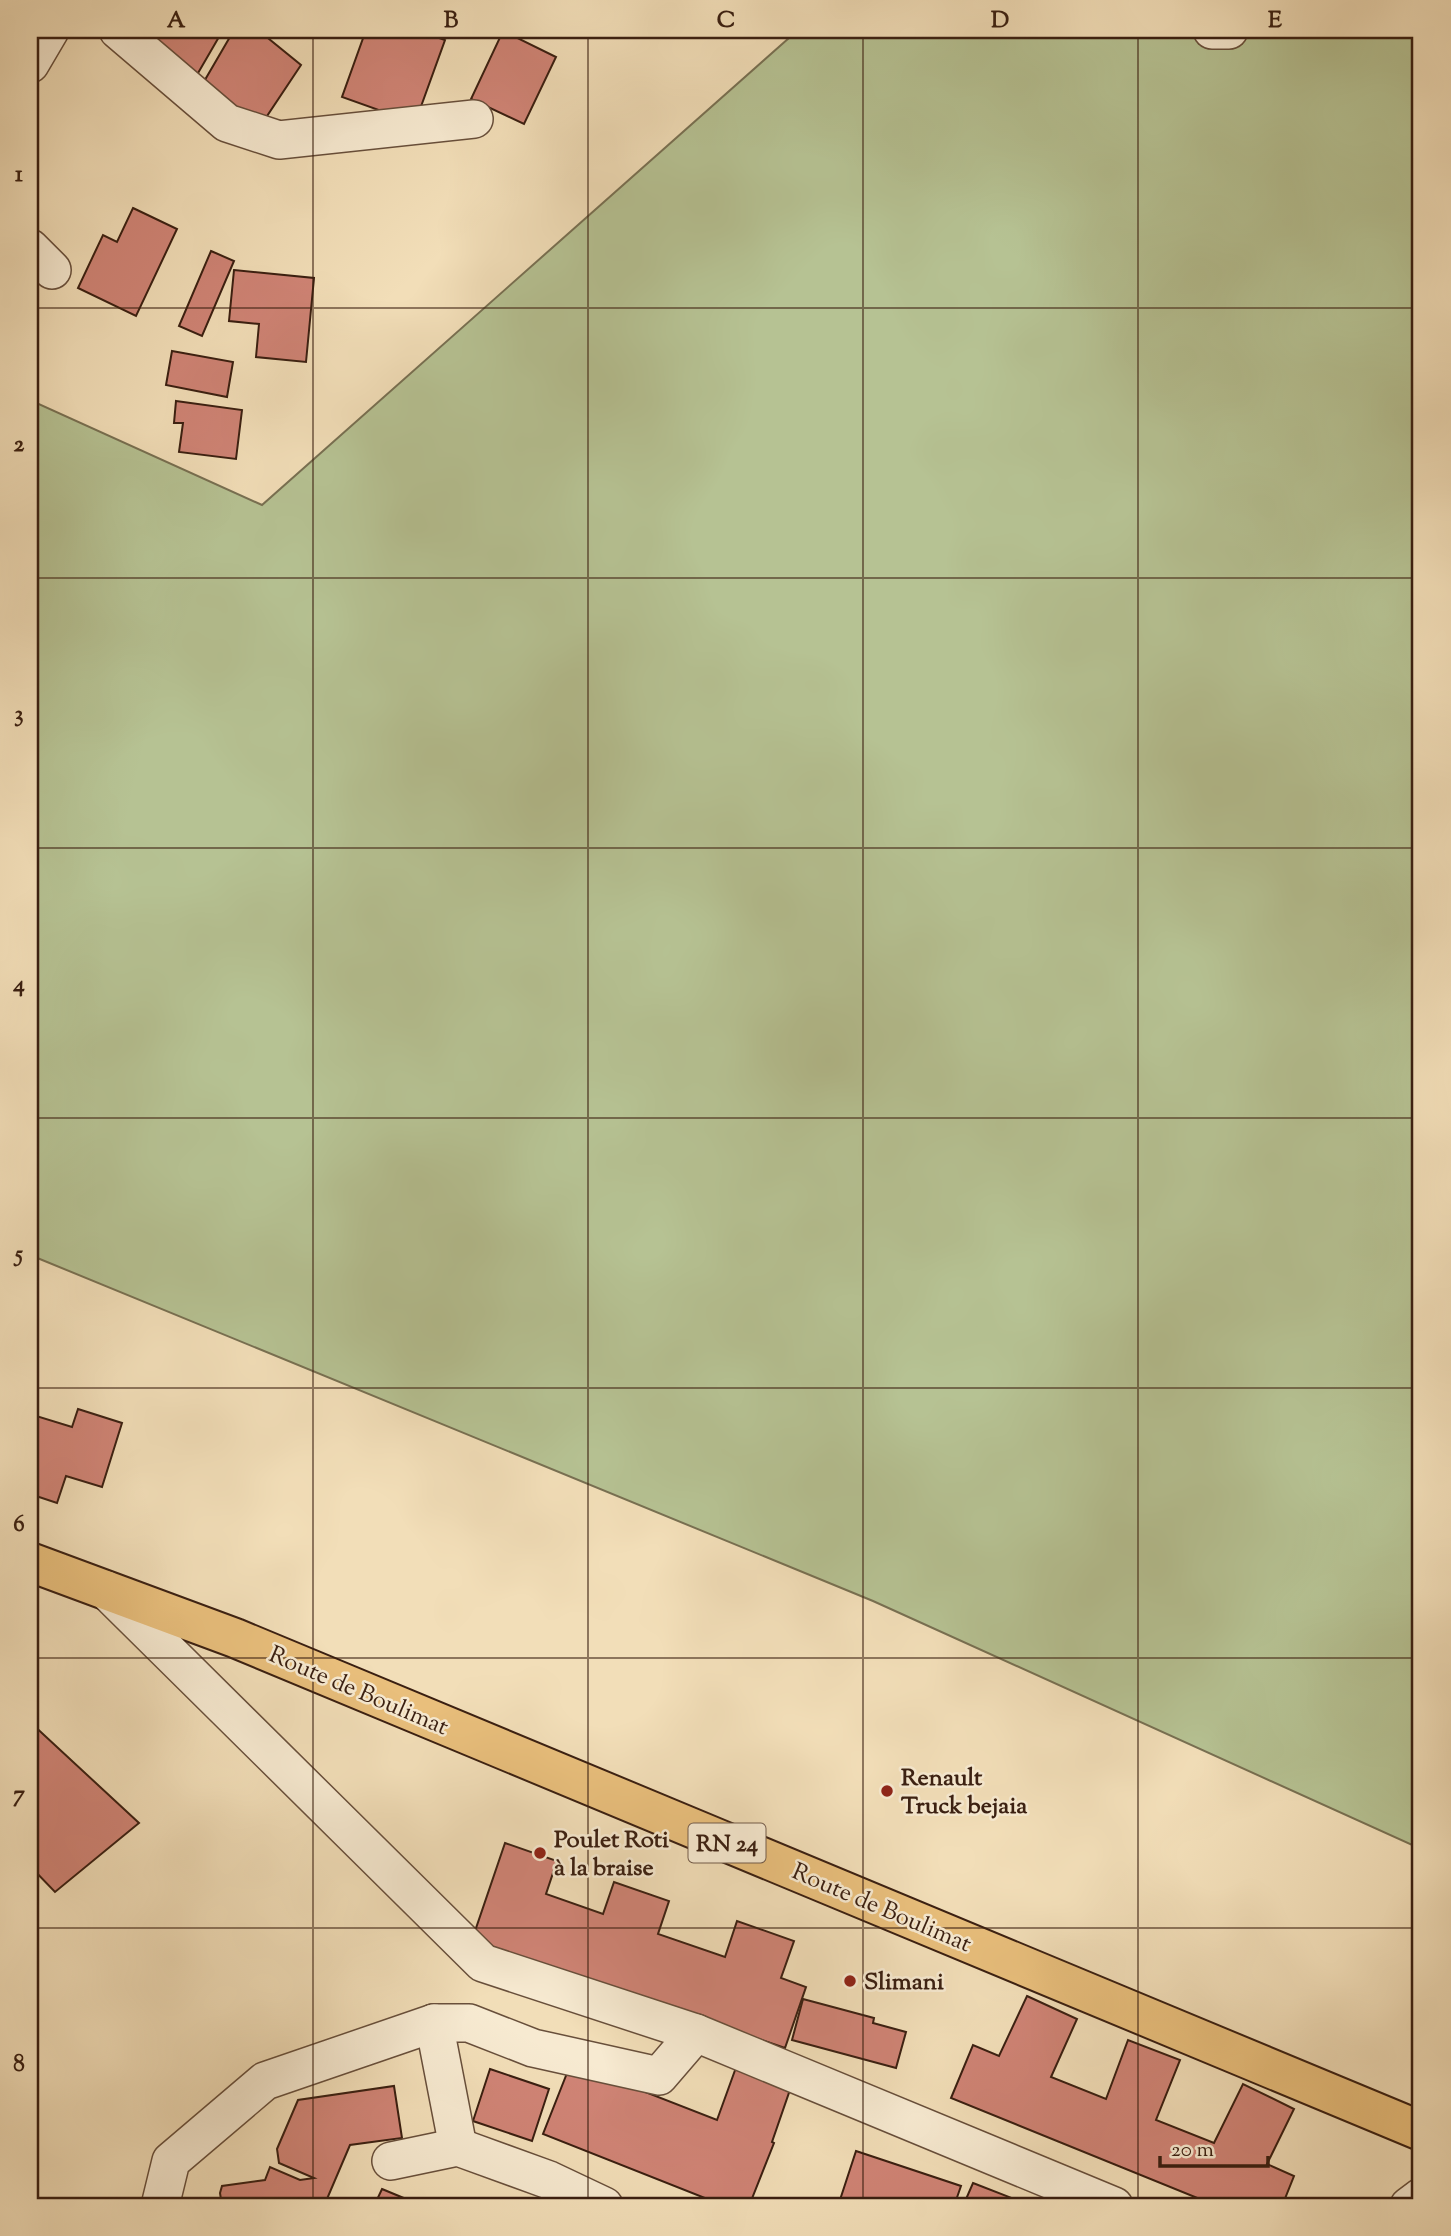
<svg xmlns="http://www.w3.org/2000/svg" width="1451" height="2236" font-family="'Sorts Mill Goudy',serif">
	<rect width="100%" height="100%" fill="#f2deb8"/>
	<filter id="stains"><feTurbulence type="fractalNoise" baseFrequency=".00286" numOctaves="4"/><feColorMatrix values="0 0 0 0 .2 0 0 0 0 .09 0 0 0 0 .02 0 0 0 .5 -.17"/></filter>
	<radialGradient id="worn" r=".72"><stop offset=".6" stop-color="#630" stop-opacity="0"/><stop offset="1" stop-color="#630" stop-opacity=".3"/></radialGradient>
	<path fill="#b6c293" stroke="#787052" stroke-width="2" d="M798 30H1421V1849L873 1601 30 1255V400L262 505Z"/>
	<g fill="#d08476" stroke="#3a1f11" stroke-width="2">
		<path d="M132 30H223L194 80Z"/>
		<path d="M234 30H258L301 65 261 125 202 85Z"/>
		<path d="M366 30H416L445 40 415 123 342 97Z"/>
		<path d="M503 31 556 57 524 124 471 99Z"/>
		<path d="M133 208 177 229 136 316 78 288 103 235 117 242Z"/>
		<path d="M211 251 234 261 202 336 179 326Z"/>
		<path d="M234 270 314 278 306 362 256 357 259 324 229 321Z"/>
		<path d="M172 351 233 362 227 397 166 385Z"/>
		<path d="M176 401 242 410 236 459 179 452 183 423H174Z"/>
		<path d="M78 1409 122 1423 102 1487 66 1476 57 1503 30 1494V1414L72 1427Z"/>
		<path d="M30 1722 139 1823 55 1892 30 1866Z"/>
		<path d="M505 1843 557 1861 546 1894 603 1914 614 1882 669 1901 658 1934 725 1957 737 1921 794 1941 781 1978 806 1987 785 2048 472 1940Z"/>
		<path d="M1027 1996 1077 2019 1051 2077 1106 2099 1128 2040 1180 2060 1156 2120 1214 2143 1243 2084 1294 2109 1267 2164 1294 2176 1282 2206H1217L951 2098 973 2045 999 2056Z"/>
		<path d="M803 1999 874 2018 873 2023 906 2032 896 2068 792 2040Z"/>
		<path d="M738 2062 793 2081 772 2142 774 2143 749 2206H725L543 2134 571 2063 717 2120Z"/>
		<path d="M490 2069 549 2089 532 2141 473 2121Z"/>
		<path d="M394 2086 402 2138 350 2145 324 2206H222L220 2193 222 2186 265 2180 270 2167 300 2180 314 2178 279 2163 277 2149 298 2100Z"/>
		<path d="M856 2151 961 2186 954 2206H838Z"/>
		<path d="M973 2183 1032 2206H963Z"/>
		<path d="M382 2189 423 2206H374Z"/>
	</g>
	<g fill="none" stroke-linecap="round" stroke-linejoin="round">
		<defs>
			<g id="minor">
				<path d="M118 30 227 123 279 140 474 119"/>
				<path d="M1212 30H1229"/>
				<path d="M30 64 50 30"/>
				<path d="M30 248 52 270"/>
				<path d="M106 1590 483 1963 696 2033 1114 2206"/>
				<path d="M434 2023 458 2147"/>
				<path d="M391 2161 458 2147 549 2180 604 2206"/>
				<path d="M160 2206 171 2161 265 2081 434 2023H469L533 2048 659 2076 696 2033"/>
				<path d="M1409 2206 1421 2197"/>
			</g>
			<path id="major" d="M30 1562 235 1638 1421 2131"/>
		</defs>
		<use href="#minor" stroke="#684f3b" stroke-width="40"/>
		<use href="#major" stroke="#3a1f11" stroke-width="42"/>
		<use href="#minor" stroke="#f7ead1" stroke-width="37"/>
		<use href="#major" stroke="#e9bf7c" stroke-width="38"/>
	</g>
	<path fill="none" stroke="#3a1f11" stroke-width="2" stroke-opacity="0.55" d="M313 30V2206M588 30V2206M863 30V2206M1138 30V2206M30 308H1421M30 578H1421M30 848H1421M30 1118H1421M30 1388H1421M30 1658H1421M30 1928H1421"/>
	<g fill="#8f2418" stroke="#f7ead1" stroke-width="2.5">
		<circle cx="887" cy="1791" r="7"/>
		<circle cx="540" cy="1853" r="7"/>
		<circle cx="850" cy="1981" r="7"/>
	</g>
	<g text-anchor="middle" stroke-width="5" stroke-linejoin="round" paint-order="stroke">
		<rect fill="#f7ead1" stroke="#735c4b" stroke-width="2" x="688.5" y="1823.5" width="77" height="39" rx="5"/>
		<g font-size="23" font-weight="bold" fill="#3a1f11">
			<text x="727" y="1851">RN 24</text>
		</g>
		<g font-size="24" fill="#3a1f11" stroke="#f7ead1">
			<text transform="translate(359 1690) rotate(23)" y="8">Route de Boulimat</text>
			<text transform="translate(882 1907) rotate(23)" y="8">Route de Boulimat</text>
		</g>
		<g font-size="24" font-weight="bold" fill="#3a1f11" stroke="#f7ead1" text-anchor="start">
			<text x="901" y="1785">Renault<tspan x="901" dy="28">Truck bejaia</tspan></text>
			<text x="554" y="1847">Poulet Roti<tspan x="554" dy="28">à la braise</tspan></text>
			<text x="864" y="1989">Slimani</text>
		</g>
	</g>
	<rect width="1451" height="2236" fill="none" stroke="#f2deb8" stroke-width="77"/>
	<path d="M1160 2156v10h108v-10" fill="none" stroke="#3a1f11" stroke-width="3.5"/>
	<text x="1171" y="2156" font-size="21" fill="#3a1f11" stroke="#f7ead1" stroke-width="5" paint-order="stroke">20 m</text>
	<rect x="38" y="38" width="1374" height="2160" fill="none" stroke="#3a1f11" stroke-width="2.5"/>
	<g font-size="23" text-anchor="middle" font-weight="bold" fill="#3a1f11">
		<text x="176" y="27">A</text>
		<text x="451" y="27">B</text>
		<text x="726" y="27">C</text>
		<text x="1000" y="27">D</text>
		<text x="1275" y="27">E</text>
		<text x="19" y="181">1</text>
		<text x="19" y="451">2</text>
		<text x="19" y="721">3</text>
		<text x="19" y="991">4</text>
		<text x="19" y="1261">5</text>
		<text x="19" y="1531">6</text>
		<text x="19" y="1801">7</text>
		<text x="19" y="2071">8</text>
	</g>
	<rect width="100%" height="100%" filter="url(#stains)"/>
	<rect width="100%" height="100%" fill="url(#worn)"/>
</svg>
